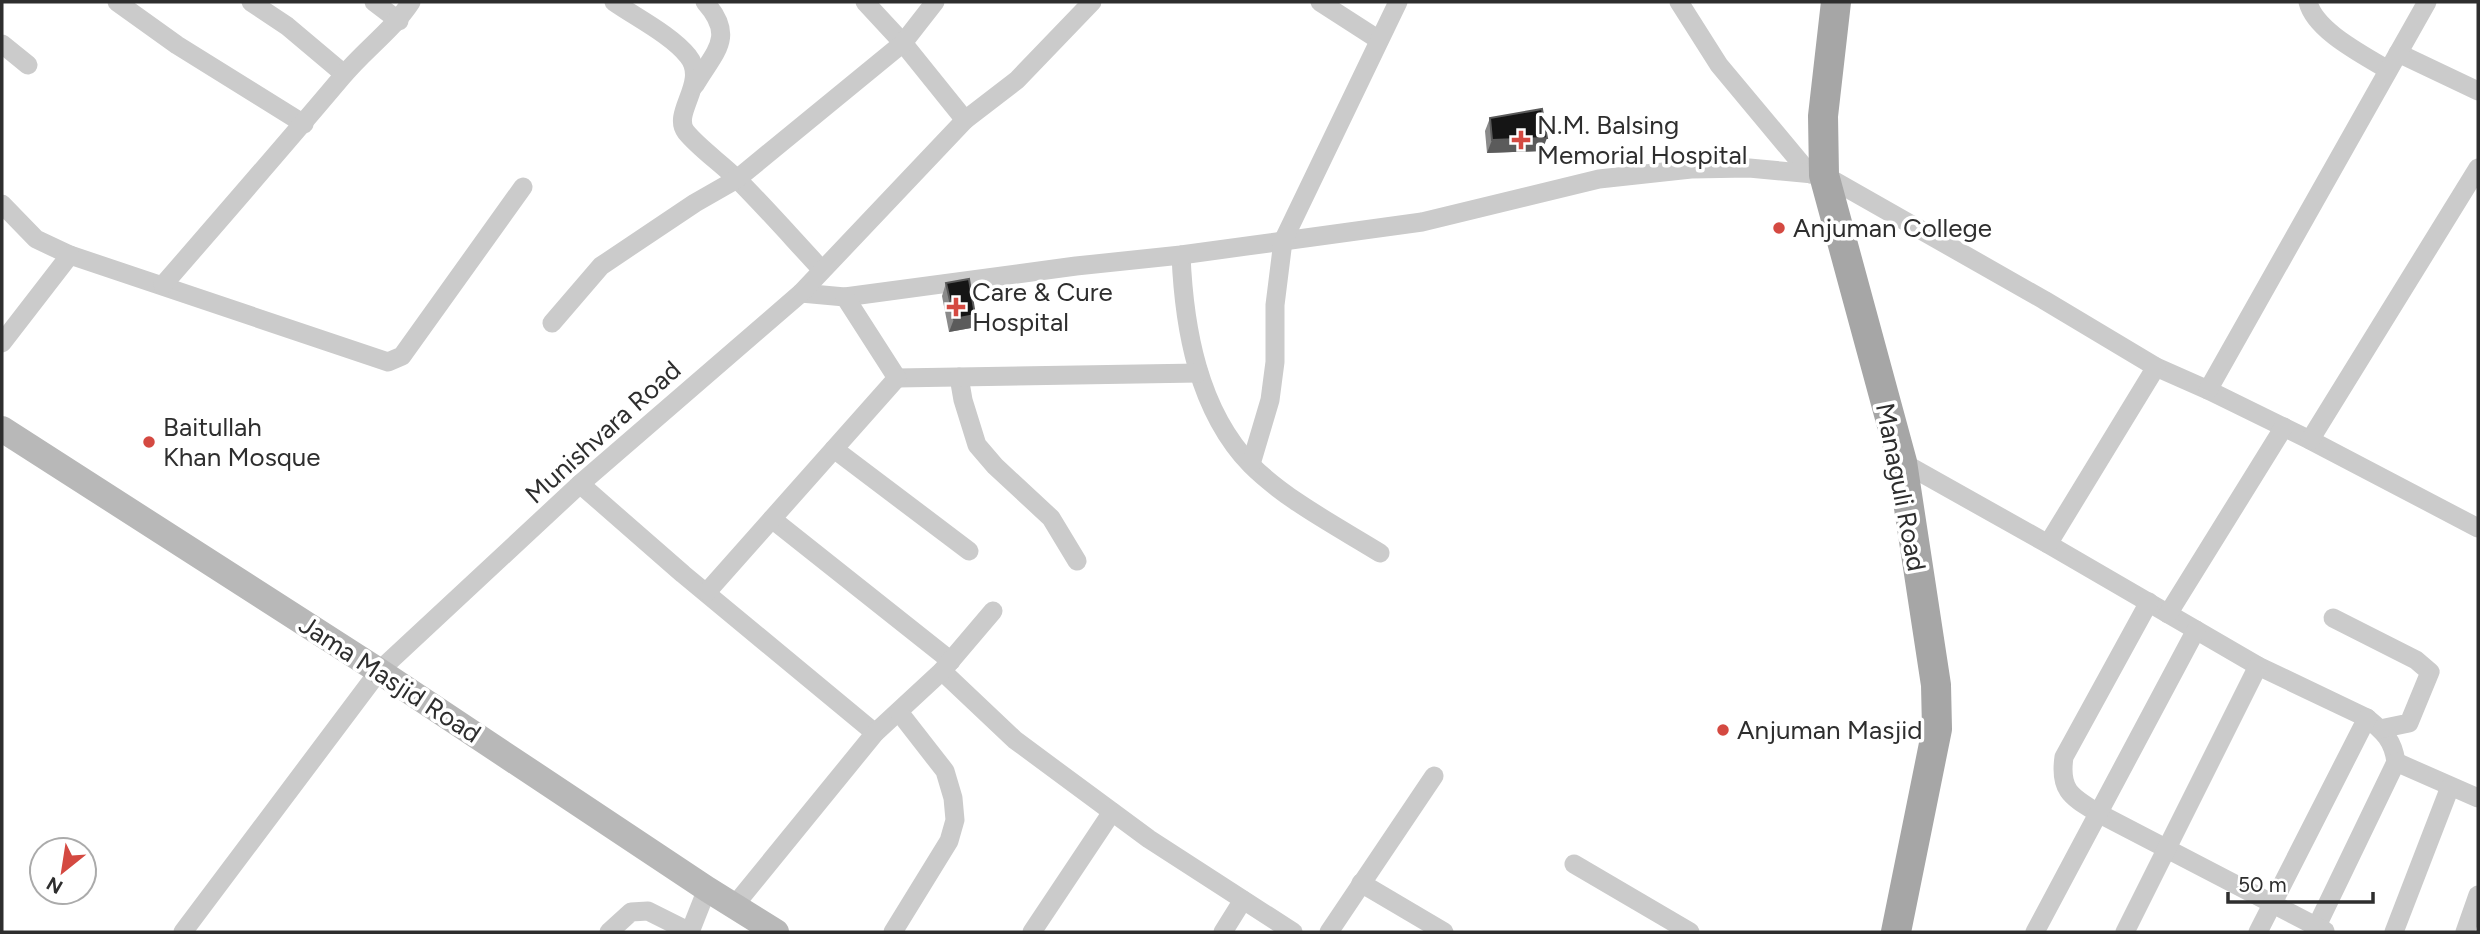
<svg xmlns="http://www.w3.org/2000/svg" width="2480" height="934" font-family="Figtree,sans-serif">
	<rect width="100%" height="100%" fill="#fff"/>
	<g fill="none" stroke-linecap="round" stroke-linejoin="round">
		<g stroke="#cbcbcb" stroke-width="19">
			<path d="M117 2 177 45 304 124"/>
			<path d="M251 2 287 26 344 74"/>
			<path d="M374 2 399 21"/>
			<path d="M614 2C637 18 671 35 688 56 709 82 671 113 686 132 700 149 721 163 737 179 766 208 794 240 822 270"/>
			<path d="M865 2 903 43 965 120"/>
			<path d="M1320 2 1379 40"/>
			<path d="M1679 2 1719 65 1810 174"/>
			<path d="M2308 2C2315 31 2364 55 2388 70"/>
			<path d="M2 44 28 65"/>
			<path d="M2398 53 2478 91"/>
			<path d="M695 85C715 51 736 37 705 2"/>
			<path d="M2 204 36 239 70 255 388 362 402 356 523 187"/>
			<path d="M1181 255C1184 328 1198 410 1251 465 1286 500 1338 527 1380 553"/>
			<path d="M163 285C223 216 283 147 342 77 364 50 392 31 411 2"/>
			<path d="M801 293 845 297 1076 266 1181 255 1422 222 1599 179 1691 169 1749 168 1824 175 2044 300 2156 367 2208 390 2310 440 2478 528"/>
			<path d="M552 323 601 266 695 203 737 179 903 43 935 2"/>
			<path d="M2 343 70 255"/>
			<path d="M959 377 963 400 977 445 995 466 1051 518 1077 561"/>
			<path d="M897 378 1199 373"/>
			<path d="M2208 390 2427 2"/>
			<path d="M2310 440 2478 168"/>
			<path d="M834 449 969 551"/>
			<path d="M1902 462 2048 544 2258 666 2367 718C2384 732 2393 740 2396 762L2314 932"/>
			<path d="M1251 464 1270 400 1275 362V305L1283 241 1398 2"/>
			<path d="M580 484 683 574 875 733"/>
			<path d="M772 519 951 661"/>
			<path d="M2048 544 2156 367"/>
			<path d="M707 592 897 378 845 297"/>
			<path d="M2149 602 2064 757C2059 791 2072 797 2098 813L2325 931"/>
			<path d="M2168 614 2284 427"/>
			<path d="M2333 618 2416 660 2430 672 2409 723 2380 729"/>
			<path d="M942 671 1015 740 1149 839 1293 932"/>
			<path d="M2396 762 2478 798"/>
			<path d="M1574 864 1690 932"/>
			<path d="M1361 883 1444 932"/>
			<path d="M734 906 875 733 942 671 993 611"/>
			<path d="M183 932 379 671 580 484 801 293 965 120 1017 80 1092 2"/>
			<path d="M609 932 631 912 648 911 690 932"/>
			<path d="M690 932 707 889"/>
			<path d="M893 932 949 841 955 820 953 798 945 771 899 712"/>
			<path d="M1032 932 1112 812"/>
			<path d="M1223 932 1243 900"/>
			<path d="M1329 932 1434 776"/>
			<path d="M2035 932 2196 630"/>
			<path d="M2125 932 2258 666"/>
			<path d="M2258 932 2367 718"/>
			<path d="M2394 932 2450 787"/>
			<path d="M2465 932 2478 895"/>
		</g>
		<path stroke="#b8b8b8" stroke-width="26" d="M2 429 379 671 707 889 776 932"/>
		<path stroke="#a6a6a6" stroke-width="30" d="M1836 2 1823 116 1824 175 1902 462 1936 685 1937 729 1896 932"/>
	</g>
	<g fill="#8a8a8a">
		<path d="M1490 118 1542 151 1487 153 1485 131Z"/>
		<path d="M946 283 975 315 971 328 949 332 942 296Z"/>
	</g>
	<g fill="#5b5b5b">
		<path d="M1547 138 1542 151 1487 153 1492 140Z"/>
		<path d="M975 315 971 328 949 332 954 319Z"/>
	</g>
	<g fill="#151515" stroke="#5b5b5b" stroke-width="2">
		<path d="M1542 109 1547 138 1492 140 1490 118Z"/>
		<path d="M969 279 975 315 954 319 946 283Z"/>
	</g>
	<g fill="#d44941" stroke="#fff" stroke-width="2.5">
		<path d="M1517.5 129.5h7v7h7v7h-7v7h-7v-7h-7v-7h7z"/>
		<circle cx="1779" cy="228" r="7"/>
		<path d="M952.5 296.5h7v7h7v7h-7v7h-7v-7h-7v-7h7z"/>
		<circle cx="149" cy="442" r="7"/>
		<circle cx="1723" cy="730" r="7"/>
	</g>
	<g text-anchor="middle" stroke-width="7" stroke-linejoin="round" paint-order="stroke">
		<g font-size="26" fill="#2e2e2e" stroke="#fff" text-anchor="start">
			<text x="1537" y="134">N.M. Balsing<tspan x="1537" dy="30">Memorial Hospital</tspan></text>
			<text x="1793" y="237">Anjuman College</text>
			<text x="972" y="301">Care &amp; Cure<tspan x="972" dy="30">Hospital</tspan></text>
			<text x="163" y="436">Baitullah<tspan x="163" dy="30">Khan Mosque</tspan></text>
			<text x="1737" y="739">Anjuman Masjid</text>
		</g>
		<g font-size="26" fill="#2e2e2e" stroke="#fff">
			<text transform="translate(603 432) rotate(-42)" y="9">Munishvara Road</text>
			<text transform="translate(1901 487) rotate(79)" y="9">Managuli Road</text>
			<text transform="translate(390 679) rotate(33)" y="9">Jama Masjid Road</text>
		</g>
	</g>
	<rect width="2480" height="934" fill="none" stroke="#2e2e2e" stroke-width="7"/>
	<g transform="translate(63 871) rotate(210)"><circle r="33" fill="#ffffff" stroke="#ababab" stroke-width="2"/>
	<path d="M0-5L12 26L0 18L-12 26Z" fill="#d44941"/>
	<text y="-10" font-size="19" font-weight="bold" text-anchor="middle" fill="#2e2e2e">N</text>
	</g>
	<path d="M2228 892v10h145v-10" fill="none" stroke="#2e2e2e" stroke-width="3.5"/>
	<text x="2238" y="892" font-size="21" fill="#2e2e2e" stroke="#ffffff" stroke-width="5" paint-order="stroke">50 m</text>
</svg>
